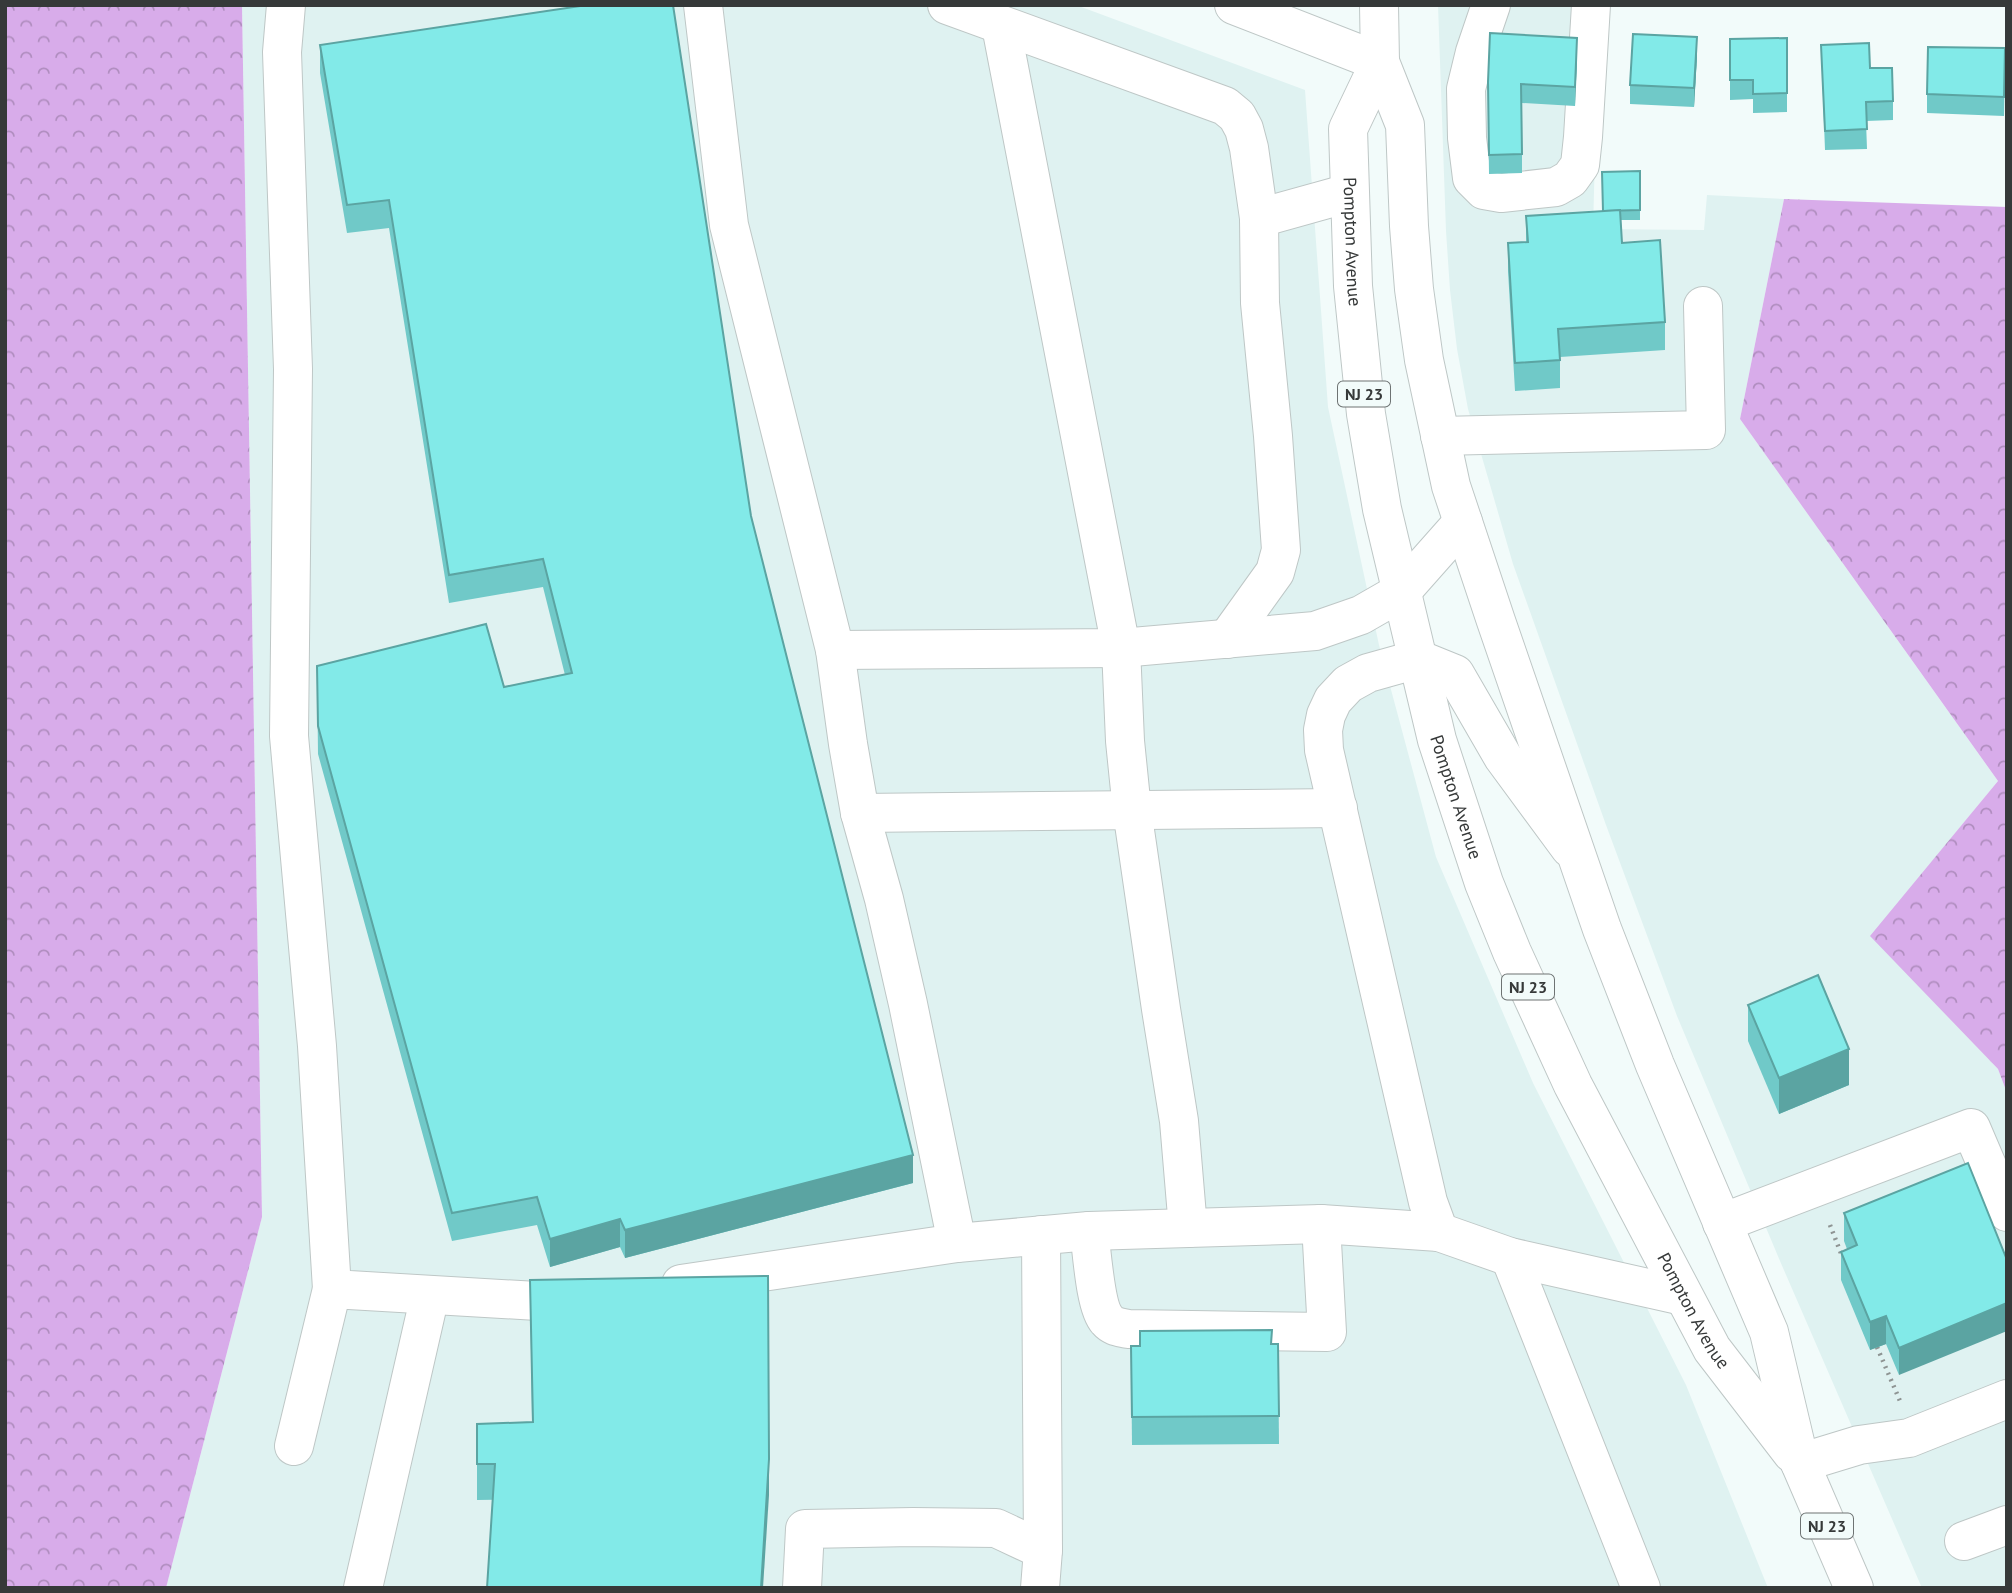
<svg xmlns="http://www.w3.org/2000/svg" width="2012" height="1593" font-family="'PT Sans',sans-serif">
	<defs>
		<pattern id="forest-crowns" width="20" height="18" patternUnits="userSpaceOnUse" patternTransform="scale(1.75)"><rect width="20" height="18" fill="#d8acea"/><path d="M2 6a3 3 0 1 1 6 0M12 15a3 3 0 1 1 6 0" fill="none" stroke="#b08dbf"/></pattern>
	</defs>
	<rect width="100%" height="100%" fill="#f2fbfa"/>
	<g fill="#dff2f1">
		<path d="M242 5H1076L1305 90 1328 407 1379 645 1436 857 1533 1083 1686 1385 1768 1588H166L262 1217Z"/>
		<path d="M1438 5H1599L1593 229 1704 230 1707 195 1784 199 1740 419 1998 781 1871 936 1998 1069 2007 1093V1588H1922L1780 1261 1677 1016 1606 825 1513 564 1468 409 1457 349 1450 290 1446 231Z"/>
	</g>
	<g fill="url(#forest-crowns)">
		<path d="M5 5H242L262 1217 166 1588H5Z"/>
		<path d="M1784 199 2007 207V1093L1998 1069 1870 936 1998 781 1740 419Z"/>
	</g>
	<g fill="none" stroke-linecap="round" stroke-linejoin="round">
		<defs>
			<g id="minor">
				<path d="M286 5 282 52 293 369 289 736 317 1046 332 1289 554 1302 584 1298"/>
				<path d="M703 5 729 225 835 650 848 744 860 813 884 899 908 1004 957 1243"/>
				<path d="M947 5 1225 106 1237 116 1244 129 1249 148 1259 218 1260 303 1273 436 1281 550 1275 572 1227 639"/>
				<path d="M1234 5 1380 62"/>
				<path d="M1491 5 1475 52 1466 89 1467 138 1472 178 1484 190 1501 193 1556 187 1570 179 1580 165 1583 137 1591 5"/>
				<path d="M1001 26 1121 648 1125 741 1132 810 1161 1009 1179 1121 1188 1228"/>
				<path d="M1259 218 1349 193"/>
				<path d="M1440 436 1706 430 1703 306"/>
				<path d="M835 650 1121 648 1315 631 1361 615 1401 592 1463 522"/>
				<path d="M860 813 1338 808"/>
				<path d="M1570 848 1503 757 1455 674 1418 659 1368 673 1348 684 1333 700 1326 715 1323 730 1324 750 1428 1202 1439 1232 1510 1257 1683 1296"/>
				<path d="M1722 1223 1971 1128 2007 1212"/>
				<path d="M1089 1231C1092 1251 1095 1307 1107 1320 1113 1327 1119 1327 1128 1329L1327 1332 1321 1224"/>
				<path d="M1510 1257 1641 1588"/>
				<path d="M681 1284 957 1243 1089 1231 1321 1224 1439 1232"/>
				<path d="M294 1446 332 1289"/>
				<path d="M1800 1463 1859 1445 1909 1438 2007 1399"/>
				<path d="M1964 1541 2007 1525"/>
				<path d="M363 1588 430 1295"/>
				<path d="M802 1588 805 1529 913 1527 996 1528 1043 1550"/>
				<path d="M1040 1588 1043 1550 1041 1235"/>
			</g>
			<g id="major">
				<path d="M1379 5 1380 62 1405 125 1409 226 1414 289 1424 360 1451 486 1496 621 1602 929 1655 1065 1769 1332 1800 1463 1854 1588"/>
				<path id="s1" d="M1380 62 1348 129 1353 286 1366 414 1382 509 1437 740 1484 883 1512 952 1573 1085 1712 1349 1792 1453"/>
			</g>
		</defs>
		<use href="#minor" stroke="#bec7c6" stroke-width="40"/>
		<use href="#major" stroke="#bec7c6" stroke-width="40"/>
		<g stroke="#8e9493" stroke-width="4.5" stroke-dasharray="2 5" stroke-linecap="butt">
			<path d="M1830 1225 1842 1256"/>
			<path d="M1877 1347 1900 1401"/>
		</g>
		<use href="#minor" stroke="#fff" stroke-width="38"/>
		<use href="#major" stroke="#fff" stroke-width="38"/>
	</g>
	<g fill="#70c9c8">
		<path d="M1787 38V112L1753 113V99L1730 100V39Z"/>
		<path d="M320 45 751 516 913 1183 625 1258 620 1247 550 1267 537 1225 452 1241 318 754 317 666 504 687 565 675 543 587 449 603 389 228 347 233 320 73Z"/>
		<path d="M1821 45 1870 68 1893 101V120L1866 121 1867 149 1825 150Z"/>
		<path d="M1697 56 1694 107 1630 104V85Z"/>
		<path d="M1577 57 1575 106 1522 103V173L1489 174 1488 101Z"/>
		<path d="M2005 67 2004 116 1927 113V94Z"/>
		<path d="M1640 171V220H1621L1622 243 1665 322V350L1560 357V388L1515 391 1508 271V243L1526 242V216L1603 211Z"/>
		<path d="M1748 1005 1849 1085 1779 1114 1748 1041Z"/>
		<path d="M1968 1163 1899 1375 1886 1344 1870 1350 1841 1280V1252L1847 1249 1844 1241V1213Z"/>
		<path d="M530 1280 769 1495 477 1500V1424L532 1422Z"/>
		<path d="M1278 1344 1279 1444 1132 1445 1131 1346Z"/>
	</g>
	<g fill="#5ba4a2">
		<path d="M1697 37V56L1694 107V88Z"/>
		<path d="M1577 38V57L1575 106V87Z"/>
		<path d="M1849 1049V1085L1779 1114V1078Z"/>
		<path d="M913 1155V1183L625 1258V1230Z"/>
		<path d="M620 1219V1247L550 1267V1239Z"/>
		<path d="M2007 1303V1331L1899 1375V1348Z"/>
		<path d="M1886 1316V1344L1870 1350V1322Z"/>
		<path d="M769 1459V1495L763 1588H761Z"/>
	</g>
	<g fill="#82eae8" stroke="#5ba4a2" stroke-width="2">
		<path d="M587 5H673L751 516 913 1155 625 1230 620 1219 550 1239 537 1197 452 1213 318 726 317 666 486 624 504 687 572 673 543 559 449 575 389 200 347 205 320 45Z"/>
		<path d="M1490 33 1577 38 1575 87 1521 84 1522 154 1489 155 1488 82Z"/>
		<path d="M1633 34 1697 37 1694 88 1630 85Z"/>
		<path d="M1787 38V93L1753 94V80H1730V39Z"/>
		<path d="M1869 43 1870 68H1892L1893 101 1866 102 1867 129 1825 131 1821 45Z"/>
		<path d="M1928 47 2005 48 2004 97 1927 94Z"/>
		<path d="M1640 171V210L1603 211 1602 172Z"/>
		<path d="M1620 210 1622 243 1660 240 1665 322 1558 329 1560 360 1515 363 1508 243 1528 242 1526 216Z"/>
		<path d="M1818 975 1849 1049 1779 1078 1748 1005Z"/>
		<path d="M1968 1163 2007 1260V1303L1899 1348 1886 1316 1870 1322 1841 1252 1857 1245 1844 1213Z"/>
		<path d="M768 1276 769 1459 761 1588H487L495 1464H477V1424L533 1422 530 1280Z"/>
		<path d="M1272 1330 1271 1344H1278L1279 1416 1132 1417 1131 1346H1140V1331Z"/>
	</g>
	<g text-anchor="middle" stroke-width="6" stroke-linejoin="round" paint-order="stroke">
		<g fill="#f2fbfa" stroke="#6e7373" stroke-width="2">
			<rect x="1338" y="381.5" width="52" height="25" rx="5"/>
			<rect x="1502" y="974.5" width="52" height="25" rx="5"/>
			<rect x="1801" y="1513.5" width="52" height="25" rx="5"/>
		</g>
		<g font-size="16" font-weight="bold" fill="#363939">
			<text x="1364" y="400">NJ 23</text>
			<text x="1528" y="993">NJ 23</text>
			<text x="1827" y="1532">NJ 23</text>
		</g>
		<g font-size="18" fill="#363939" stroke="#f2fbfa">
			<text dy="6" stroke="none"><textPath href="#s1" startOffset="187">Pompton Avenue</textPath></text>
			<text dy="6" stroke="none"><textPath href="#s1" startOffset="754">Pompton Avenue</textPath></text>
			<text dy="6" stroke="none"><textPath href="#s1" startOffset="1321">Pompton Avenue</textPath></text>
		</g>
	</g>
	<rect width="2012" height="1593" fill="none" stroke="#363939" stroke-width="14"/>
</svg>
